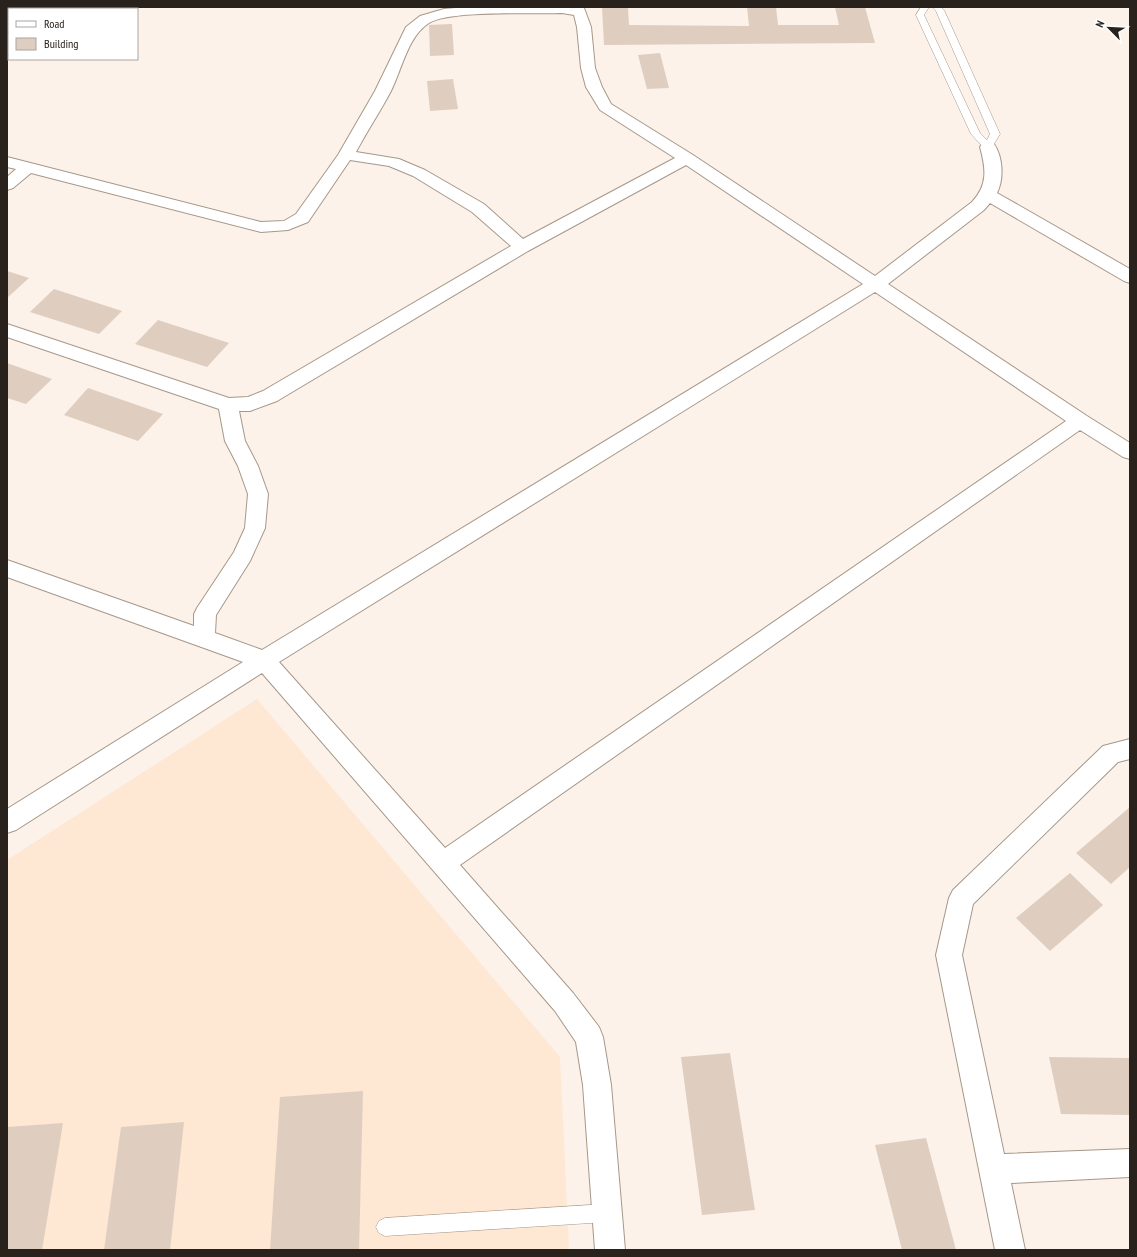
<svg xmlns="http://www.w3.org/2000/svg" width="1137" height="1257" font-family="'PT Sans Narrow',sans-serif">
	<rect width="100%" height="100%" fill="#fcf2e9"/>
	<path fill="#fee7d3" d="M257 699 560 1057 569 1250H7V860Z"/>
	<g fill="#dfcebf">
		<path d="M602 7H628L629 25 749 26 747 7H776L778 25H839L835 7H865L875 43 604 45Z"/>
		<path d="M452 24 454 55 430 56 429 25Z"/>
		<path d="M660 53 669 88 647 89 638 55Z"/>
		<path d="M453 79 458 109 430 111 427 81Z"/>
		<path d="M7 271 29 278 7 298Z"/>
		<path d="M54 289 122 311 99 334 30 312Z"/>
		<path d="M158 320 229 343 207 367 135 344Z"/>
		<path d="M7 363 52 379 26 404 7 398Z"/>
		<path d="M88 388 163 414 138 441 64 415Z"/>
		<path d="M1130 807V867L1111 884 1076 853Z"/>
		<path d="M1070 873 1103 905 1050 951 1016 918Z"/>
		<path d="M730 1053 755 1210 702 1215 681 1057Z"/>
		<path d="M1049 1057 1130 1058V1115L1061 1114Z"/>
		<path d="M363 1091 359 1250H270L280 1097Z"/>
		<path d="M184 1122 170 1250H104L121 1127Z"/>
		<path d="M63 1123 42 1250H7V1127Z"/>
		<path d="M926 1138 956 1250H902L875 1145Z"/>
	</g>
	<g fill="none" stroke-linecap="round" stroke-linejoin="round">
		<defs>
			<g id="service">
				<path d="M921 7H929L924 15 980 133 987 140 990 134 936 11 932 7H941L944 10 1000 134 991 149H985L971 134 916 15Z"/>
				<path d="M607 1204 613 1207 616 1213 613 1219 607 1222 385 1236 379 1233 376 1227 379 1221 385 1218Z"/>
			</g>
			<g id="minor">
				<path d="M467 7 584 8 591 27 595 68 602 87 611 104 693 155 875 276 972 202C988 185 986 169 980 147L982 144H994C1003 157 1004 179 997 193L1130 269V283L1124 281 990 203 984 210 888 284 1087 416 1130 443V459L1123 457 1080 430 460 865 573 993 599 1027 603 1037 611 1085 625 1250H595L583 1085 576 1042 555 1011 262 673 16 830 7 833V809L243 662 7 577V560L194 626V614L197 608 234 552 245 528 248 494 238 466 225 441 219 409 7 337V324L229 398 248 397 263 391 511 246 472 212 413 176 389 166 350 160 308 222 288 230 261 232 31 173 13 188 7 190V177L16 169 7 167V157L261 222 284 221 296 214 338 155 375 91 406 27 420 16 444 9ZM562 13 574 15 577 27 581 68 586 87 600 110 675 158 523 239 484 204 425 170 399 159 356 152C367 131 380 112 391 91 402 69 408 36 429 23 449 10 535 14 562 13ZM686 165 863 284 262 650 215 633 216 615 250 561 265 528 268 494 258 466 245 441 239 411H250L277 401 528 251ZM875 292 1066 421 445 848 279 662Z"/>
				<path d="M1130 739V759L1118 762 973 904 962 955 1004 1154 1130 1149V1177L1011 1183 1025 1250H995L936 955 949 898 953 890 1103 746Z"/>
			</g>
		</defs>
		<use href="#service" stroke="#a69789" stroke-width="1"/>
		<use href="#minor" stroke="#a69789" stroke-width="2"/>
		<use href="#service" fill="#fff" fill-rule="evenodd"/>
		<use href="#minor" fill="#fff" fill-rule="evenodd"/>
	</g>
	<rect width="1137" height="1257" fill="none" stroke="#28211c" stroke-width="16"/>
	<rect x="8" y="8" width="130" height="52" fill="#ffffff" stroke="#a9a6a4"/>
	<rect x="16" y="21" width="20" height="6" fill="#ffffff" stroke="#a9a6a4"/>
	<text x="44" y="28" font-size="12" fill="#28211c">Road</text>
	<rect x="16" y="38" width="20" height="12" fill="#dfcebf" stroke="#a9a6a4"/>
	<text x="44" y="48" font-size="12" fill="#28211c">Building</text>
	<g transform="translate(1109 28) rotate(294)" stroke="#ffffff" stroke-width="3" paint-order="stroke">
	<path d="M0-3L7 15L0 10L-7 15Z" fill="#28211c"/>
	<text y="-6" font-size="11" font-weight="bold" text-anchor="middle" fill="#28211c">N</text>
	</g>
</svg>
